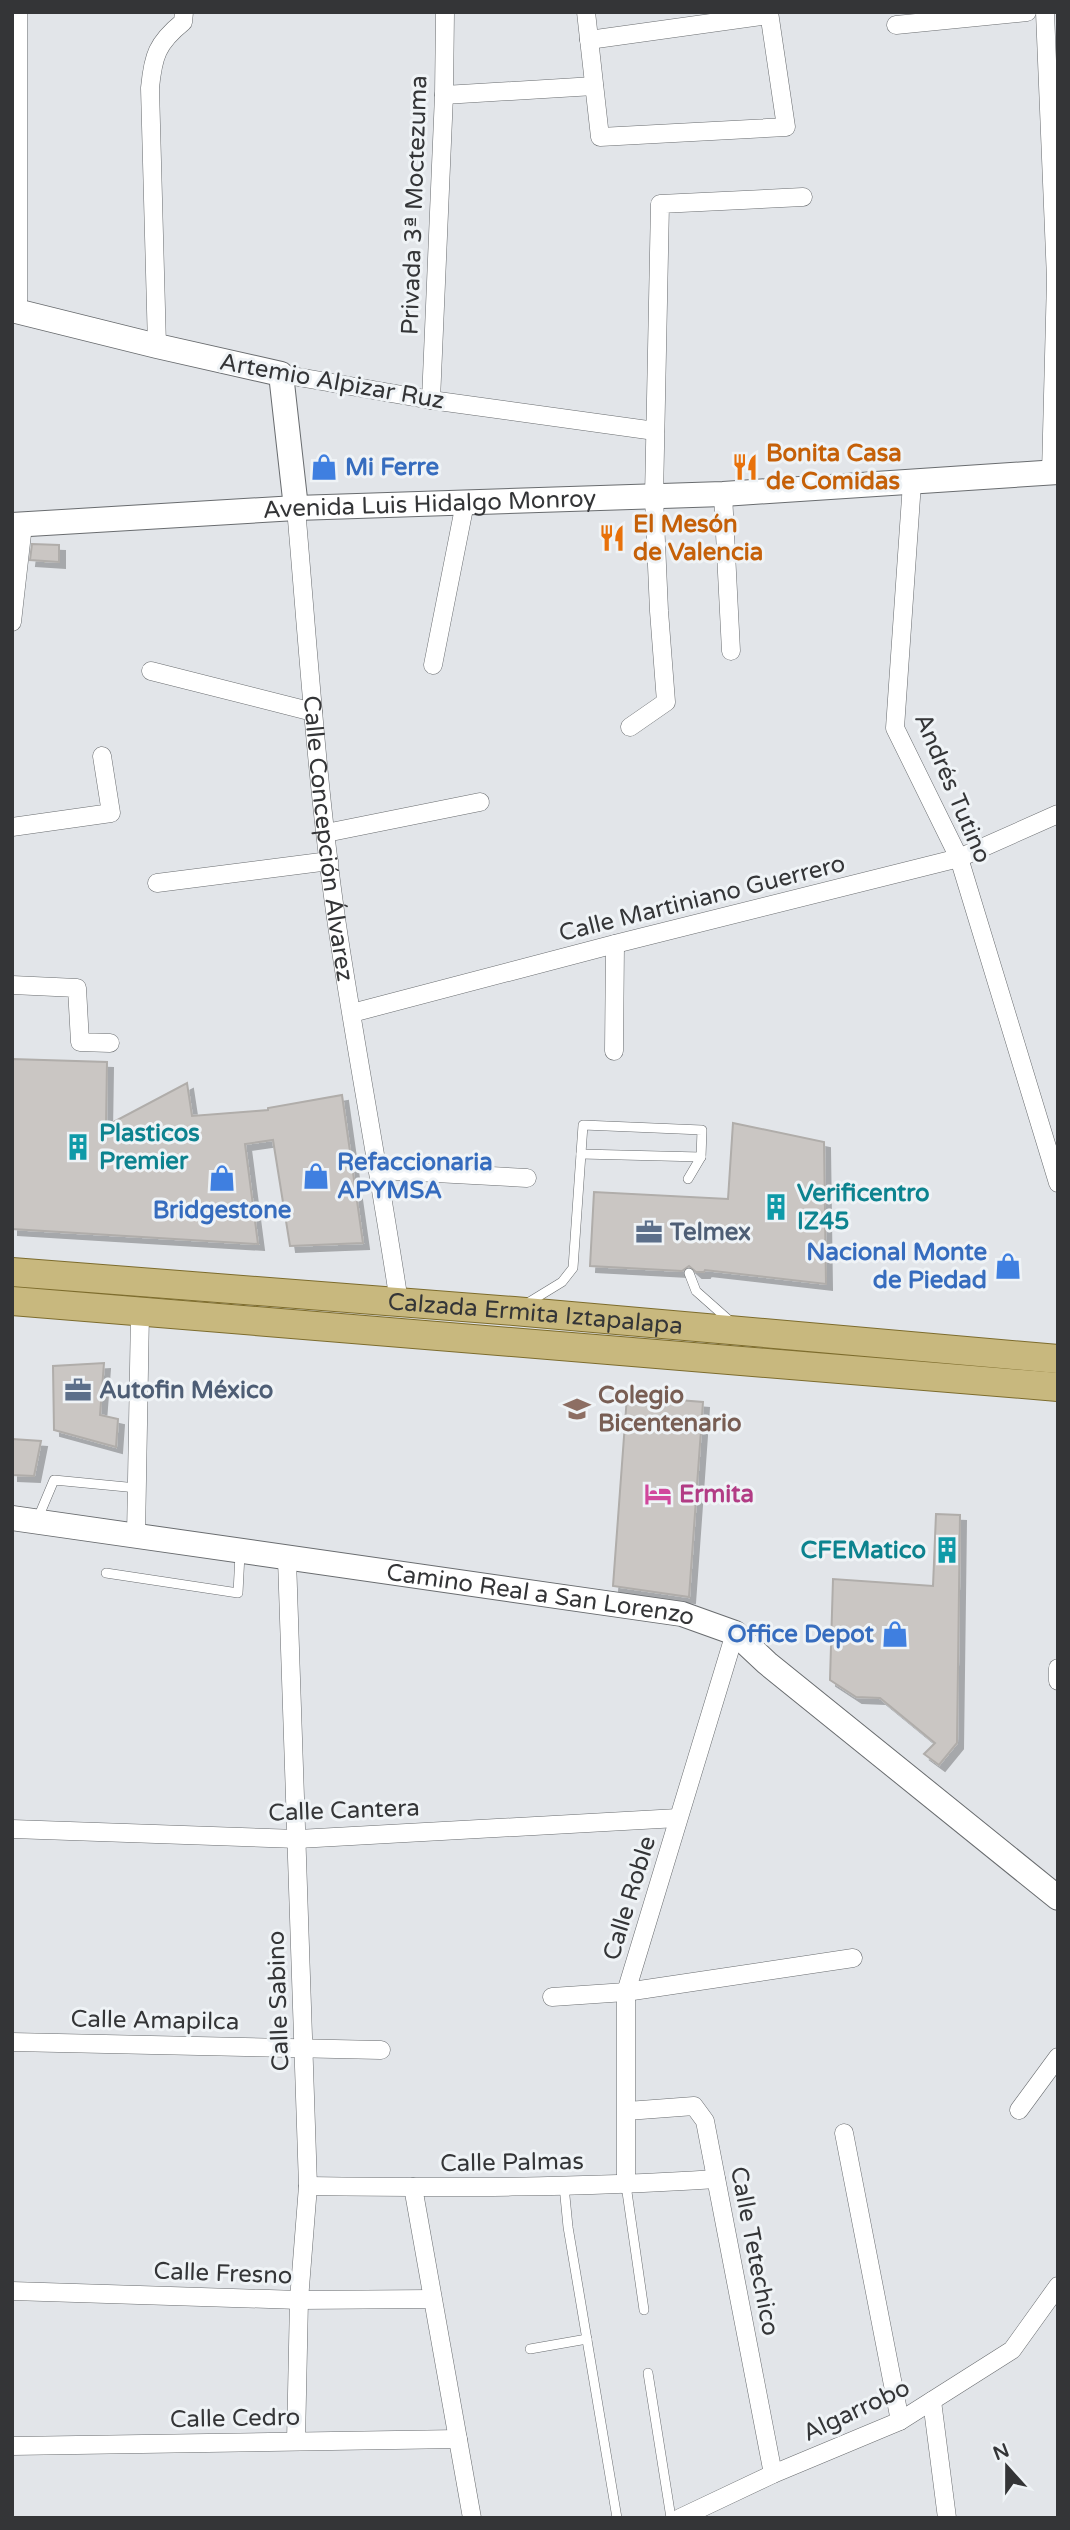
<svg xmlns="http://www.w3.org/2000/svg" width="1070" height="2530" font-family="'Varela Round',sans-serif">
	<defs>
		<filter id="shadow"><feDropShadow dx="6" dy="6" stdDeviation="0" flood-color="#0004"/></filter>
	</defs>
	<rect width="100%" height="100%" fill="#e2e5e9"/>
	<g fill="#cac6c3" stroke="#b0adaa" stroke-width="2" filter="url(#shadow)">
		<path d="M32 544 59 545V562L30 560Z"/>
		<path d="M12 1059 107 1062 106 1126 187 1083 192 1116 268 1110V1108L342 1095 363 1243 290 1246 273 1140 245 1144 258 1244 12 1229Z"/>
		<path d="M733 1123 824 1142 826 1284 705 1270 704 1272H696L689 1266 682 1271 590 1266 594 1192 728 1199Z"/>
		<path d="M104 1363 100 1415 118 1419 116 1447 54 1430 53 1366Z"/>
		<path d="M627 1396 703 1402 689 1597 613 1586Z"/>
		<path d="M12 1439 41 1441 34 1476 12 1475Z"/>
		<path d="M936 1514 960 1515 957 1743 939 1765 924 1754 935 1743 880 1698 856 1697 830 1680 833 1579 933 1586Z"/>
	</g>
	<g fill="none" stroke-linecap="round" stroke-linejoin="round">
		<defs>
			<g id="lane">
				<path d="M581 1154 701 1157"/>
				<path d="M689 1273 696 1291 731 1322"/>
				<path d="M526 1304 562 1282 573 1268 583 1125 702 1130 701 1157 688 1179"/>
				<path d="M38 1518 54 1480 137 1488"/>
				<path d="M106 1573 238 1593 240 1554"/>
				<path d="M626 2185 644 2310"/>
				<path d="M564 2186 568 2227 617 2518"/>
				<path d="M530 2349 587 2339"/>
				<path d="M648 2373 671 2518"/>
			</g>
			<g id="street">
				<path d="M18 12V311"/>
				<path d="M586 12 600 137 786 127 769 12"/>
				<path d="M1045 12 1056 279 1051 473"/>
				<path d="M896 25 1027 12"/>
				<path d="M589 40 769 15"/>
				<path d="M444 95 594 86"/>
				<path d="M157 346 150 88C153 56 157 43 183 22L184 12"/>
				<path d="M281 374 431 400 655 431"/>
				<path d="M431 400 444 95 445 12"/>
				<path d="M912 483 895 728 959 858 1058 1183"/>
				<path d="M723 494 731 651"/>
				<path id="s1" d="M296 508C308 647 317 787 337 925 356 1051 380 1176 399 1302"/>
				<path d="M12 622 23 525"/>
				<path d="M433 665 465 503"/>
				<path d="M151 671 313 712"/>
				<path d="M630 727 666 702 659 611 654 497 660 204 803 197"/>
				<path d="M12 827 111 813 102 756"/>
				<path d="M326 833 480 802"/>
				<path d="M157 883 329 861"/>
				<path d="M12 985 77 988 80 1042 110 1043"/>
				<path d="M352 1013 615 944 959 858 1058 814"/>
				<path d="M614 1051 615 944"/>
				<path d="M379 1170 527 1178"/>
				<path d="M136 1536 140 1313"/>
				<path d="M287 1559 308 2186 299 2300 296 2441"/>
				<path d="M1058 1668V1681"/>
				<path d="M12 1829 298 1839 678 1818"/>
				<path d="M552 1997 626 1992 853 1958"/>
				<path d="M12 2042 381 2050"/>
				<path d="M1019 2110 1058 2057"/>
				<path d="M627 2111 694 2106 705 2121 773 2474"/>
				<path d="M844 2133 900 2421"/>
				<path d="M626 2185V1992L735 1633"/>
				<path d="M308 2186C444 2188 580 2188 716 2179"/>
				<path d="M413 2187 472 2518"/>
				<path d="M12 2291 299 2300 432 2299"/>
				<path d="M932 2401 947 2518"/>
				<path d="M12 2446 458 2439"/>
				<path d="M680 2518 773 2474 900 2421 1012 2350 1058 2286"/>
			</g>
			<g id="secondary">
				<path d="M12 310 157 346 281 374 296 508"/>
				<path id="s2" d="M12 525 296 508 723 494 1058 472"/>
				<path id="s3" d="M12 1518 682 1614 735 1633 767 1663 1058 1898"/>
			</g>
			<g id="primary">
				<path id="s4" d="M12 1272 514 1311 1058 1359"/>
				<path d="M12 1301 1058 1387"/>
			</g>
		</defs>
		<use href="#lane" stroke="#696c6f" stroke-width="10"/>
		<use href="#street" stroke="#696c6f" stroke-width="19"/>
		<use href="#secondary" stroke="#696c6f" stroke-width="26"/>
		<use href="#primary" stroke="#7d6c2d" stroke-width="30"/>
		<use href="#lane" stroke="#fff" stroke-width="9"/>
		<use href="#street" stroke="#fff" stroke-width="18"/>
		<use href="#secondary" stroke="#fff" stroke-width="24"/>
		<use href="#primary" stroke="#c8b87e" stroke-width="28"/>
	</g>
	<defs>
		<symbol id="shop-bare" viewBox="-9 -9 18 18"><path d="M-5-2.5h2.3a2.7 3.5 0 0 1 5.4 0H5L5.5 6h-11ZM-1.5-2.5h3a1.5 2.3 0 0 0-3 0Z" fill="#3f7fe0" stroke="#eff3f6" stroke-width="2.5" paint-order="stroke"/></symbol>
		<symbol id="restaurant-bare" viewBox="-9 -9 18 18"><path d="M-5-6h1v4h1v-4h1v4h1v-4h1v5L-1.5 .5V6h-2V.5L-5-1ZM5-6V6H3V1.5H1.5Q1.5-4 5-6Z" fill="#e8710a" stroke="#eff3f6" stroke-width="2.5" paint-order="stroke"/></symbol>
		<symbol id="building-bare" viewBox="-9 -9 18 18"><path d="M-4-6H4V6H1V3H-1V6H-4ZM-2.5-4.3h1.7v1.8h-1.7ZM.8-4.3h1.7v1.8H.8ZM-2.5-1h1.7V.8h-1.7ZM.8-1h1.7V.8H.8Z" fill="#0f9aa8" stroke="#eff3f6" stroke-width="2.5" paint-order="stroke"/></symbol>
		<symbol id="office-bare" viewBox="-9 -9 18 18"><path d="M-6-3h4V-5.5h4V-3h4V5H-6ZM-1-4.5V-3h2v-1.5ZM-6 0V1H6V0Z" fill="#5c6f8a" stroke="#eff3f6" stroke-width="2.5" paint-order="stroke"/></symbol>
		<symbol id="school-bare" viewBox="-9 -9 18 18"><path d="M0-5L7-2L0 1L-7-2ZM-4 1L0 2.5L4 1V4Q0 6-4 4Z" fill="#8d6e63" stroke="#eff3f6" stroke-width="2.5" paint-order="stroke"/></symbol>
		<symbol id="hotel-bare" viewBox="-9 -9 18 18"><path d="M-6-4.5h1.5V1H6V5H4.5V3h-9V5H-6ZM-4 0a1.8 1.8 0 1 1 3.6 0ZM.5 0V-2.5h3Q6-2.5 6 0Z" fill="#d1479c" stroke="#eff3f6" stroke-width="2.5" paint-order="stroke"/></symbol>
	</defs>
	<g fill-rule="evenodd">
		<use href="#shop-bare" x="305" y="448" width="38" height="38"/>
		<use href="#restaurant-bare" x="726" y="448" width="38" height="38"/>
		<use href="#restaurant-bare" x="593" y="519" width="38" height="38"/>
		<use href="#building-bare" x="59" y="1128" width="38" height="38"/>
		<use href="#shop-bare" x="297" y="1157" width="38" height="38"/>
		<use href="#shop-bare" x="203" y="1159" width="38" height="38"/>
		<use href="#building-bare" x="757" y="1188" width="38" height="38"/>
		<use href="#office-bare" x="630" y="1213" width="38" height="38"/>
		<use href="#shop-bare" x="989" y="1247" width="38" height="38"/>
		<use href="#office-bare" x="59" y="1371" width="38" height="38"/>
		<use href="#school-bare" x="558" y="1390" width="38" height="38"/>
		<use href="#hotel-bare" x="639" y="1475" width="38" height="38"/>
		<use href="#building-bare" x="928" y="1531" width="38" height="38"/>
		<use href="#shop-bare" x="876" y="1615" width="38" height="38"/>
	</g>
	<g text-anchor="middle" stroke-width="6" stroke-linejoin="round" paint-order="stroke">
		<g font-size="24" fill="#343537" stroke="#eff3f6">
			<text transform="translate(414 205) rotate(-88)" y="8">Privada 3ª Moctezuma</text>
			<text transform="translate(332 381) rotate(10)" y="8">Artemio Alpizar Ruz</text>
			<text dy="8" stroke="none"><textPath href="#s2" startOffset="418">Avenida Luis Hidalgo Monroy</textPath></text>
			<text transform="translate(953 788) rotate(67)" y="8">Andrés Tutino</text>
			<text dy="8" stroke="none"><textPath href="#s1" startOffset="332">Calle Concepción Álvarez</textPath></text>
			<text transform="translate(702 898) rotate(-14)" y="8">Calle Martiniano Guerrero</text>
			<text dy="8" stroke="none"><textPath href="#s4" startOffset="525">Calzada Ermita Iztapalapa</textPath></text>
			<text dy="8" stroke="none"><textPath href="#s3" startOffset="534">Camino Real a San Lorenzo</textPath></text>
			<text transform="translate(344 1810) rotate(-2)" y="8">Calle Cantera</text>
			<text transform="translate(629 1898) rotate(-73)" y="8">Calle Roble</text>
			<text transform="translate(278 2001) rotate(-92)" y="8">Calle Sabino</text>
			<text transform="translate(155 2020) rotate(1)" y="8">Calle Amapilca</text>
			<text transform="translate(512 2162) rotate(-1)" y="8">Calle Palmas</text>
			<text transform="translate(755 2251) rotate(79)" y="8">Calle Tetechico</text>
			<text transform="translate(223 2273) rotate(2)" y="8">Calle Fresno</text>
			<text transform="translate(856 2410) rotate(-25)" y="8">Algarrobo</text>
			<text transform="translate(235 2418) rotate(-1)" y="8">Calle Cedro</text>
		</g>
		<g font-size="24" font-weight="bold" fill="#c56008" stroke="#eff3f6" text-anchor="start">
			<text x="766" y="461">Bonita Casa<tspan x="766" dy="28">de Comidas</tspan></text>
			<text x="633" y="532">El Mesón<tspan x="633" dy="28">de Valencia</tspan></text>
		</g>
		<g font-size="24" font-weight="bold" fill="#366cbe" stroke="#eff3f6" text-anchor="start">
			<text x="345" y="475">Mi Ferre</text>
			<text x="337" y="1170">Refaccionaria<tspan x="337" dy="28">APYMSA</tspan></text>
			<text x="222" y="1218" text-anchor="middle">Bridgestone</text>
			<text x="987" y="1260" text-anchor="end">Nacional Monte<tspan x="987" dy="28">de Piedad</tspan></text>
			<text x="874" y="1642" text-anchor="end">Office Depot</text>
		</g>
		<g font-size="24" font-weight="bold" fill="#0d838f" stroke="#eff3f6" text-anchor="start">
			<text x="99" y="1141">Plasticos<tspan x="99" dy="28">Premier</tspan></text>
			<text x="797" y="1201">Verificentro<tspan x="797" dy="28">IZ45</tspan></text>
			<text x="926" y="1558" text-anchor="end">CFEMatico</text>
		</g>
		<g font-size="24" font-weight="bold" fill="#4e5e75" stroke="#eff3f6" text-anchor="start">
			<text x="670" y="1240">Telmex</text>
			<text x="99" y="1398">Autofin México</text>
		</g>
		<g font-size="24" font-weight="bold" fill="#785e54" stroke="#eff3f6" text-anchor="start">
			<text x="598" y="1403">Colegio<tspan x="598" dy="28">Bicentenario</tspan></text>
		</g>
		<g font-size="24" font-weight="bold" fill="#b23c85" stroke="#eff3f6" text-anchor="start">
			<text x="679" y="1502">Ermita</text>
		</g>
	</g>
	<rect width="1070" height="2530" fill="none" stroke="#343537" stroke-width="28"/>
	<g transform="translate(1007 2467) rotate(339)" stroke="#eff3f6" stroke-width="5" paint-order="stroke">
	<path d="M0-5L12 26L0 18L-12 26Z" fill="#343537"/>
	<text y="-10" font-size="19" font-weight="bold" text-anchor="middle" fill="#343537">N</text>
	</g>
</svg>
